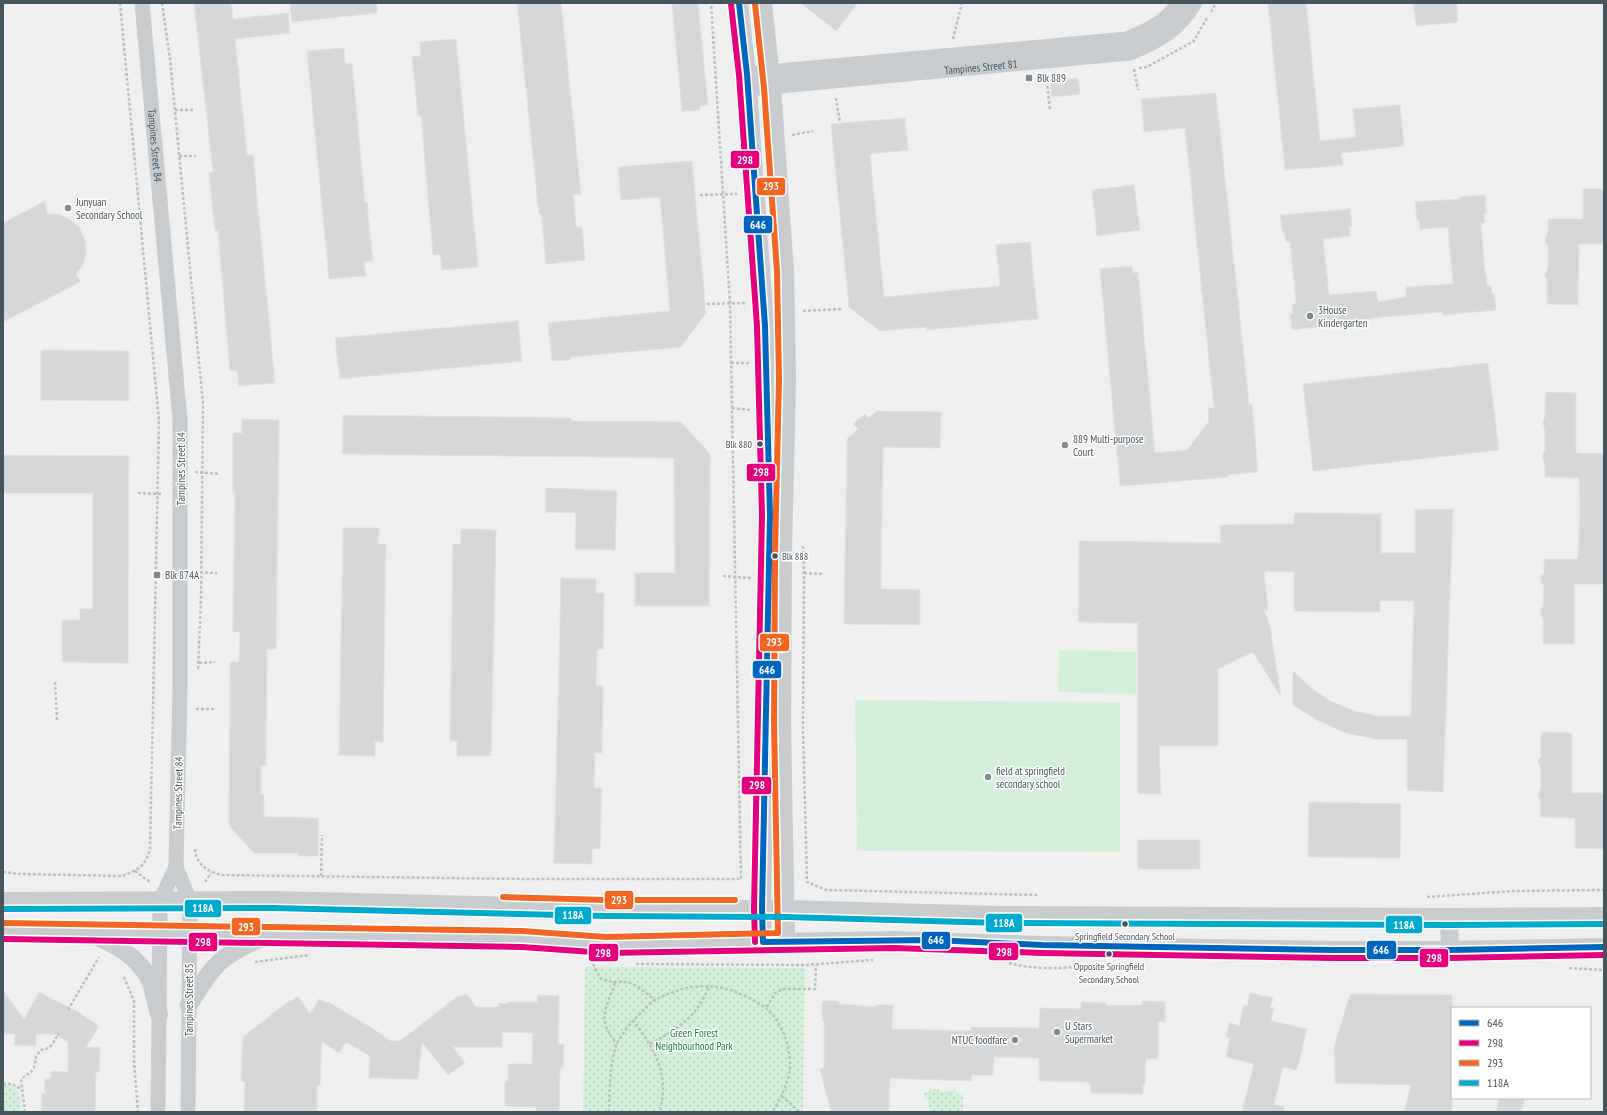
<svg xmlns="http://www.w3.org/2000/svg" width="1607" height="1115" font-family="'PT Sans Narrow',sans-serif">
	<defs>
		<pattern id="grass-dots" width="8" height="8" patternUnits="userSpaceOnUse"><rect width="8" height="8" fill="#d3efdb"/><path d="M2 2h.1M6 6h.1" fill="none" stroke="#b6cfbe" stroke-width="1.8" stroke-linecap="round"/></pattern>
	</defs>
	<rect width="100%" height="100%" fill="#f0efef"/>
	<g fill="url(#grass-dots)">
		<path d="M585 967 805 968 803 1112H583Z"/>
		<path d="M5 1085 16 1088 21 1099 20 1106 22 1112H3V1087Z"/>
		<path d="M933 1089H937L942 1092 955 1090 958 1094 963 1095V1112H930L928 1100 924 1098V1093Z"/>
	</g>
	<g fill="#d3efdb">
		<path d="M1059 650 1136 652V694L1058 692Z"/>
		<path d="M855 700 1120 702V852L857 851Z"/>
	</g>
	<g fill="#d6d7d8" stroke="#e1e1e2">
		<path d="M194 3H231L233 19 288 13 290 33 235 39 247 155H253L275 383 239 386 237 370 230 371 218 231H215L209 173 213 172Z"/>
		<path d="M290 3H377V13L292 22Z"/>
		<path d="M517 3H561L581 194H573L576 227H582L585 260 546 264 541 214H539Z"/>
		<path d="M672 3H698L708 105 699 106 700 110 682 111Z"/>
		<path d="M801 3H858L836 31Z"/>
		<path d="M1268 3H1306L1320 141 1356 137 1353 109 1400 105 1404 146 1341 153 1343 165 1285 170Z"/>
		<path d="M1413 3H1457L1458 22 1416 26Z"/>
		<path d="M456 39 478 267 442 270 440 254 433 255 421 116H418L412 57 421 56 420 42Z"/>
		<path d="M344 48 345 64 352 63 365 203 367 202 373 261 364 262 366 276 329 279 307 51Z"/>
		<path d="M1078 78 1080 94 1052 97 1050 81Z"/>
		<path d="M1216 93 1249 404H1252L1258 472 1227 475 1228 477 1120 486 1100 269 1132 266 1133 273 1138 272 1155 453 1187 450 1209 421 1208 408H1214L1185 128 1144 132 1141 99Z"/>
		<path d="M905 118 908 150 870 154 884 297 1000 286 996 245 1030 242 1038 319 927 330V327L880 331 849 307 831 124Z"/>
		<path d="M692 161 706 313 681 347 571 357V360L552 361 548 323 670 311 660 197 621 200 618 167Z"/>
		<path d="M1134 185 1140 230 1097 236 1092 190Z"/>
		<path d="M1583 189H1604V244H1579L1578 305 1547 304V278L1545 276 1548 266V247L1545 240 1548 231V219H1583Z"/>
		<path d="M1485 195 1486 213 1484 214 1485 223H1481L1484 262 1487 285H1491L1492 294H1494L1496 310 1443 315 1442 312 1382 317 1345 322V324L1292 330 1290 314H1293L1292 304H1296L1294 281 1290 241 1286 242 1285 233H1283L1280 215 1350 209 1352 226H1349L1350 236 1323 239 1329 295 1376 291 1378 302 1406 297V287L1453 284 1448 227 1420 229 1419 219 1417 220 1415 202 1460 199V197Z"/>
		<path d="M45 201 47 214H59L69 219 79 227 85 240 86 253 83 265 76 274 80 282 3 322V223Z"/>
		<path d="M518 321 522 361 340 379 335 338Z"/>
		<path d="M41 350 129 351V401L41 400Z"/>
		<path d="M1488 363 1499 450 1313 471 1303 384Z"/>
		<path d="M1546 392 1576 393V453L1604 454V584H1574V644H1543V618L1541 616V611L1543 606 1544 587 1541 581V576L1544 574V559H1578L1580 508 1579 478 1545 477V465L1542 457 1545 449V431L1543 422 1545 416Z"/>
		<path d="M877 411 941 412 940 448 883 447 881 589 920 590V625L844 624 847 439 858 429 853 424 865 414 869 418Z"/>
		<path d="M343 415 571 418V421L681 422 710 454 709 606H635V573H675L674 458 342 454Z"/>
		<path d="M242 419 279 420 276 649H267L266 766H261V795H264V817L318 818V856H298V853H254L229 826 230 662H239L240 632H233L235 492H233V433H242Z"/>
		<path d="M3 455 129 456 128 663 62 662V620H80V609H93V493H3Z"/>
		<path d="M546 488 617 491 615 550 575 549 576 513 546 512Z"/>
		<path d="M1453 509 1443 792 1407 790V739H1376L1346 733 1319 721 1293 705V671L1311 688 1330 701 1354 711 1377 716H1411L1414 601H1380V612L1294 611V572L1264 571 1268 610H1264L1270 626 1281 697 1253 652 1218 669V746H1159L1161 794H1138V623L1078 622 1079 541 1221 543 1220 525 1294 524V513L1381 514V553H1415V510Z"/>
		<path d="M343 528H379L378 544H386L383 742H375V756L339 755Z"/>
		<path d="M461 529 496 530 491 756H457V741H450L453 544H461Z"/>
		<path d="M561 578 596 579V593H604L603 649H597L596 686H603L602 753 595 752 594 788H602L600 849H592V864L554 863Z"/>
		<path d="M1541 732 1572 733V793H1604V849L1575 848V818L1540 817 1541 802 1538 795 1541 789V769L1538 760 1541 757Z"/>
		<path d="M1309 802 1401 804 1400 858 1308 857Z"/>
		<rect x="1138" y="840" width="62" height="29"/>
		<path d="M3 991 24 1019 39 992 78 1012 99 1026 86 1047H100L99 1072H96L95 1112H41L42 1093 45 1094V1079H51V1071L68 1072V1042L55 1034H36V1046L14 1045 15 1034H3Z"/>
		<path d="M466 993 476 1007H499V1003L507 1004V1002H537L538 995 559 996 558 1044H564L563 1069 560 1068 559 1112H536V1107L505 1106V1081H508V1064H532L533 1033 502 1032V1047H453L465 1063 448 1075 422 1042 418 1079 369 1078 370 1056 346 1042 339 1053 322 1042 320 1085H317V1112H244L245 1082 241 1081 243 1037 290 1000 291 1001 298 996 310 1014 319 999 327 1003 328 1002 372 1028 391 1041H400L458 996 459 997Z"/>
		<path d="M1250 993 1273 998 1270 1007 1274 1008 1271 1021 1307 1029 1297 1070 1283 1067 1274 1104 1284 1107V1112H1242L1254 1064 1226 1057 1230 1038 1226 1037 1229 1023 1239 1026 1244 1005 1247 1006Z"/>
		<path d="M1350 994 1452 995V1112H1404L1411 1085 1335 1083 1334 1047Z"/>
		<path d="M822 1001H839V1004L876 1007V1005H893L892 1029 971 1031V1027L1039 1028 1040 1008 1081 1009V1002L1106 1003V1006L1142 1005V1001L1165 1002V1022H1158V1059H1146L1145 1085H1143V1094L1091 1093V1085H1089V1082L1039 1081V1058L994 1057 993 1075H972L971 1081 890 1078 889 1112H831L820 1069 824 1068V1021H822Z"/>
		<path d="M1499 1098H1525L1521 1112H1496Z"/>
	</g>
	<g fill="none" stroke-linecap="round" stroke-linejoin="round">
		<g stroke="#b7c3bf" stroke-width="2.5" stroke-dasharray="3 2" stroke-linecap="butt">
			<path d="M162 3 170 59 203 404 201 599 198 670"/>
			<path d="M1211 12 1216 3"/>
			<path d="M953 39 962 3"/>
			<path d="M1139 68 1147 67 1194 41 1208 16"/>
			<path d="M1134 69 1138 90"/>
			<path d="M1046 76 1050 110"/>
			<path d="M836 98 840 123"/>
			<path d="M175 110H193"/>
			<path d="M792 135 813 131"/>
			<path d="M179 156H196"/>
			<path d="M700 195 737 194"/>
			<path d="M707 304 746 303"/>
			<path d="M803 311 841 309"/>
			<path d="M731 363H749"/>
			<path d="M732 408 750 410"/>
			<path d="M195 472 220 474"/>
			<path d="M138 493 163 494"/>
			<path d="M803 546 804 573 803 730 807 882 826 890 1038 895"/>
			<path d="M195 572 217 573"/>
			<path d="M804 573 824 574"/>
			<path d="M723 576 751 578"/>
			<path d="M199 663 215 662"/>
			<path d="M55 682 57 721"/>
			<path d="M196 709H215"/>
			<path d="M195 849C196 864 208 872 222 875L525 879H741L730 304 711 3"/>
			<path d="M135 871 150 882"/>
			<path d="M3 872 20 874 122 876C138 870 144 867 150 850L159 421 120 3"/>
			<path d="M321 876 322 835"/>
			<path d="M205 882 211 873"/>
			<path d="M1427 897 1513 891 1604 890"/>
			<path d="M255 962 310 955"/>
			<path d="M1009 963C1034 970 1064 969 1089 965"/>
			<path d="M593 964 600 978C614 984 612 981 625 982 634 982 648 994 655 1001"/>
			<path d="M636 964 805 965 873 960"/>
			<path d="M1569 968 1604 970"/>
			<path d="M124 977 134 1001V1062L138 1112"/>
			<path d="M615 983C606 1009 596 1020 617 1044"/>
			<path d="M767 1007 775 993 783 989H815L816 965"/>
			<path d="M68 1010 99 957"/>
			<path d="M633 1020C654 1048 671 1076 659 1112"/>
			<path d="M650 1044C677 1029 699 1016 709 985"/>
			<path d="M3 1084H12L21 1089"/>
			<path d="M782 1096 799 1112"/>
			<path d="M25 1112 21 1079 31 1072 34 1068 36 1056 41 1050 49 1048 53 1043 59 1033"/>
			<path d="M609 1112C610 1090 609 1068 616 1046 620 1035 633 1020 642 1012 646 1008 650 1003 655 1000 685 984 715 981 745 996 764 1005 774 1012 783 1032 788 1044 792 1061 789 1074 786 1088 780 1100 772 1112"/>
		</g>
		<g stroke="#c9ccce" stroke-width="15">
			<path id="s1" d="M142 3 180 420V687L176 867 160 901 158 1112"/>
			<path d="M747 74 1127 39C1146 31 1167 22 1178 3"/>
			<path id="s2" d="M748 89 1130 53C1159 41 1179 30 1195 3"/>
			<path d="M176 867 190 901 188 1112"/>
		</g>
		<g stroke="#c9ccce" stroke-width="18">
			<path d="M739 3 747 74 765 326 770 515 762 909 763 942"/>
			<path d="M763 3 772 87 785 271 787 379 783 555 782 722 786 941"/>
			<path d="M3 901 273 900 606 908 786 909 1000 915 1449 917 1604 916"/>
			<path d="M1449 917 1450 950"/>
			<path d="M3 931 522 939 606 945 894 940 1042 945 1333 950H1450L1604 947"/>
			<path d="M92 934C114 944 140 957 150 981 154 991 156 1004 159 1014"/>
			<path d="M189 1005C212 966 221 954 265 937"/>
		</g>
		<defs>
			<path id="bus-1" d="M739 3 747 74 765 326 770 515 762 909 763 942 933 940 1042 945 1333 950H1450L1604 947"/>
			<g id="bus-2">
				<path d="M731 4 739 75 757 326 762 515 754 909 755 942"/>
				<path d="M3 939 522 947 606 953 894 948 1042 953 1333 958H1450L1604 955"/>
			</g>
			<g id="bus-3">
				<path d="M503 897 606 900H735"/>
				<path d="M3 923 522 931 606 937 778 933 774 722 775 555 779 379 777 271 764 88 755 4"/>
			</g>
			<path id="bus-4" d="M3 909 273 908 606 916 786 917 1000 923 1449 925 1604 924"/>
		</defs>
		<use href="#bus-1" stroke="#fff" stroke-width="9"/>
		<use href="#bus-2" stroke="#fff" stroke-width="9"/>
		<use href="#bus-3" stroke="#fff" stroke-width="9"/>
		<use href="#bus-4" stroke="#fff" stroke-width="9"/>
		<use href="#bus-1" stroke="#0065bd" stroke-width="6"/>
		<use href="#bus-2" stroke="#e5007d" stroke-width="6"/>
		<use href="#bus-3" stroke="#f26522" stroke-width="6"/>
		<use href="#bus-4" stroke="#00a9ce" stroke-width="6"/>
	</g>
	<g fill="#828a8f" stroke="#fff" stroke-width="1.5">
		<rect x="1025" y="74" width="8" height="8" rx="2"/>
		<circle cx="68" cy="208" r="4"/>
		<circle cx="1310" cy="316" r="4"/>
		<circle cx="1065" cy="445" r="4"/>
		<rect x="153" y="571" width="8" height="8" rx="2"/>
		<circle cx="988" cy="777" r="4"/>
		<circle cx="1057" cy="1032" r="4"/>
		<circle cx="1015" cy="1040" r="4"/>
	</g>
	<g fill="#46545c" stroke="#fff" stroke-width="1.5">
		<circle cx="760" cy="444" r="3.5"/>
		<circle cx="775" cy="556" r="3.5"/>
		<circle cx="1125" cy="924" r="3.5"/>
		<circle cx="1109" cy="954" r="3.5"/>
	</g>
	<g text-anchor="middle" stroke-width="3" stroke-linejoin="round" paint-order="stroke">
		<g font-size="10" fill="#46545c" stroke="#fff">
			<text x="752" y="448" text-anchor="end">Blk 880</text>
			<text x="782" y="560" text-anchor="start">Blk 888</text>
			<text x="1125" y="940">Springfield Secondary School</text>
			<text x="1109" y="970">Opposite Springfield<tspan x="1109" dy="13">Secondary School</tspan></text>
		</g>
		<g font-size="11" fill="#46545c" stroke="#fff">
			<text dy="4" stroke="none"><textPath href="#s2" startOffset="234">Tampines Street 81</textPath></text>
			<text dy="4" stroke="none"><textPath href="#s1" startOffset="143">Tampines Street 84</textPath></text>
			<text transform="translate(181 469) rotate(-90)" y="4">Tampines Street 84</text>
			<text transform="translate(178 793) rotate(-89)" y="4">Tampines Street 84</text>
			<text transform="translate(189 1000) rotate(-90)" y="4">Tampines Street 85</text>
		</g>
		<g font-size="11" fill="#46545c" stroke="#fff" text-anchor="start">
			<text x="1037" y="82">Blk 889</text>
			<text x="76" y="206">Junyuan<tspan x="76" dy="13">Secondary School</tspan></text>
			<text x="1318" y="314">3House<tspan x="1318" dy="13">Kindergarten</tspan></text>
			<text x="1073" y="443">889 Multi-purpose<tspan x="1073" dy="13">Court</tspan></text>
			<text x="165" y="579">Blk 874A</text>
			<text x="996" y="775">field at springfield<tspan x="996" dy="13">secondary school</tspan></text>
			<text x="1065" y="1030">U Stars<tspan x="1065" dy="13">Supermarket</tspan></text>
			<text x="1007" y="1044" text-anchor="end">NTUC foodfare</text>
		</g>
		<g font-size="11" fill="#167e41" stroke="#fff">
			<text x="694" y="1037">Green Forest<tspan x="694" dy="13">Neighbourhood Park</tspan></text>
		</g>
	</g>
	<g stroke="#fff" stroke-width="1.5">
		<rect x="730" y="150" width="30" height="19" rx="4" fill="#e5007d"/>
		<rect x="756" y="177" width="30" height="19" rx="4" fill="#f26522"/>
		<rect x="743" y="215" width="30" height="19" rx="4" fill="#0065bd"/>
		<rect x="746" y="463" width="30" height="19" rx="4" fill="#e5007d"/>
		<rect x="759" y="633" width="31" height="19" rx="4" fill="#f26522"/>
		<rect x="752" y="660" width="30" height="19" rx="4" fill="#0065bd"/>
		<rect x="741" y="776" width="31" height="19" rx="4" fill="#e5007d"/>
		<rect x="604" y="890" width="30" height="20" rx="4" fill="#f26522"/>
		<rect x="184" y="899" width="38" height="19" rx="4" fill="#00a9ce"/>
		<rect x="554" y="906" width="38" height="19" rx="4" fill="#00a9ce"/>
		<rect x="985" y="913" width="38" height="20" rx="4" fill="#00a9ce"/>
		<rect x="1385" y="915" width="38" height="19" rx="4" fill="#00a9ce"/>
		<rect x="231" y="917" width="30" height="19" rx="4" fill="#f26522"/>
		<rect x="921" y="931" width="30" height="19" rx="4" fill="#0065bd"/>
		<rect x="188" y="932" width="30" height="20" rx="4" fill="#e5007d"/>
		<rect x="1366" y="940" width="31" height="20" rx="4" fill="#0065bd"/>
		<rect x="988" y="942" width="31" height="19" rx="4" fill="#e5007d"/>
		<rect x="588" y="943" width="31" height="19" rx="4" fill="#e5007d"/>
		<rect x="1419" y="948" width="30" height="20" rx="4" fill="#e5007d"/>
	</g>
	<g font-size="11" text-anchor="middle" font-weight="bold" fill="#fff">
		<text x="745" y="164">298</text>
		<text x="771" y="190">293</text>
		<text x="758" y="229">646</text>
		<text x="761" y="476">298</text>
		<text x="774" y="646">293</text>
		<text x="767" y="674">646</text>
		<text x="757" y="789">298</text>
		<text x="619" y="904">293</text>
		<text x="203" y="912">118A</text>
		<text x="573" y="919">118A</text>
		<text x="1004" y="927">118A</text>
		<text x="1404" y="929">118A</text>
		<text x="246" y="931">293</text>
		<text x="936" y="944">646</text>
		<text x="203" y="946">298</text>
		<text x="1381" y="954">646</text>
		<text x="1004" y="956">298</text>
		<text x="603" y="957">298</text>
		<text x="1434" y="962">298</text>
	</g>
	<rect width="1607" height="1115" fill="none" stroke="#46545c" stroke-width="8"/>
	<rect x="1451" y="1007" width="140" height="92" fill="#ffffff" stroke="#b5bbbe"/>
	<rect x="1459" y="1020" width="20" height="6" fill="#0065bd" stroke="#b5bbbe"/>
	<text x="1487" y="1027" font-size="12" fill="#46545c">646</text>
	<rect x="1459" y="1040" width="20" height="6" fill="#e5007d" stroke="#b5bbbe"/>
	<text x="1487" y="1047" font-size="12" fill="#46545c">298</text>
	<rect x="1459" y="1060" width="20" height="6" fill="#f26522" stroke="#b5bbbe"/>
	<text x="1487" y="1067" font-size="12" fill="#46545c">293</text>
	<rect x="1459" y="1080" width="20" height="6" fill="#00a9ce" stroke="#b5bbbe"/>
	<text x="1487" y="1087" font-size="12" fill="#46545c">118A</text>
</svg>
